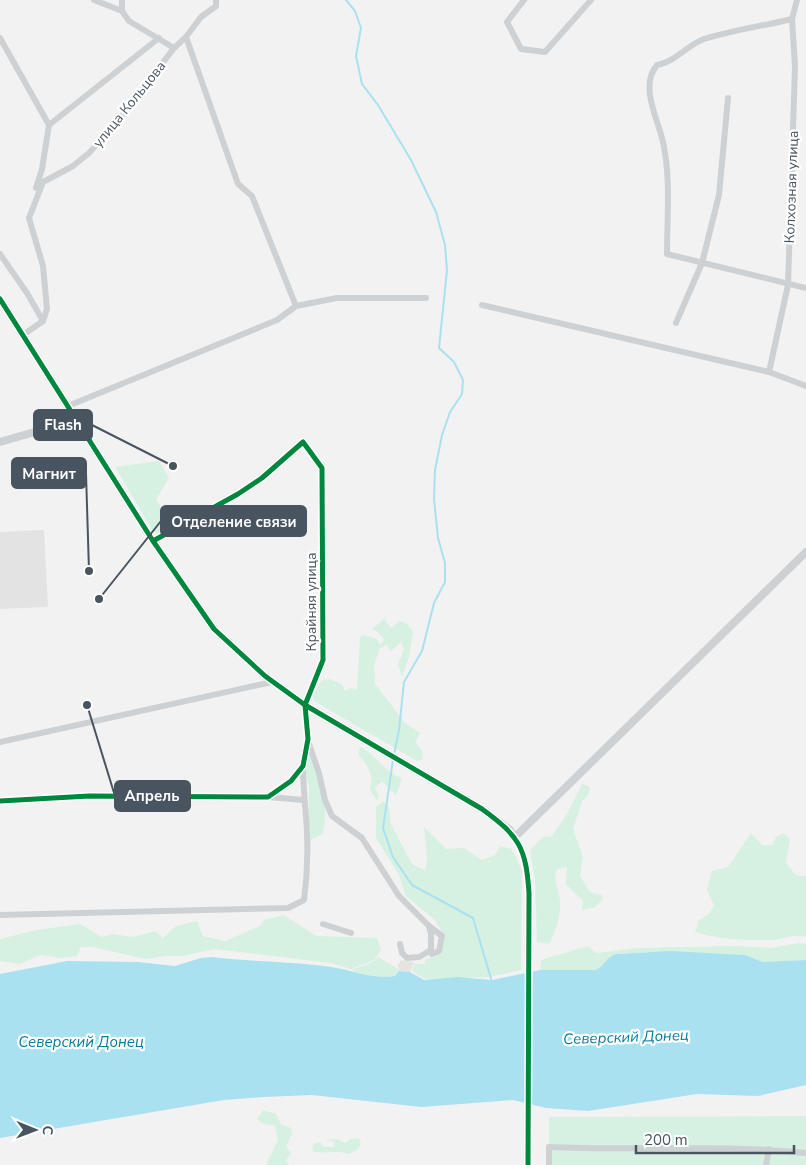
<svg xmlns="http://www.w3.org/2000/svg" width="806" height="1165" font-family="'Nunito Sans',sans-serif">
	<rect width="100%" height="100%" fill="#f3f2f2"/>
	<path fill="#e4e3e4" d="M44 530 48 607 0 609V532Z"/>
	<g fill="#d6f1e1">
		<path d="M159 461 169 478 156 499 170 524 168 529 157 533 153 531 115 467Z"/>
		<path d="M384 619 391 628 400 621 407 624 413 632 409 657 402 677 398 664 404 649 401 642 391 651 387 645 380 648 374 665 375 684 405 723 420 733 415 742 422 751 423 759 417 761 314 701 312 695 322 680 329 679 342 684 345 691 350 688 357 690 360 637 364 635 377 639 380 645 384 640 379 633 372 629Z"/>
		<path d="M360 747C376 754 385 773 402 778L396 795 382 781 375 788 379 796 377 800 370 790C375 775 367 765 358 754Z"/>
		<path d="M310 752C319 777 331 807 322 834L309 841V786C305 776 305 762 310 752Z"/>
		<path d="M582 784 590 787 588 795 582 802 573 829 583 857 580 876 590 892 602 895 603 899 595 907 582 910 583 901 566 884 567 867 557 869C553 882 559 888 560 901 561 915 556 931 549 944L537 942 535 879 530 850 543 837 552 836 568 812Z"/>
		<path d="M383 801 389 806 391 824 412 864 425 870 427 858 424 827 446 849 464 848 482 860 495 855 500 846 512 849 522 871 521 970 489 977 425 979 412 971 414 964H424L426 959 437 956 445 937 435 920 406 896 398 873 376 838V807Z"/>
		<path d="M751 833 762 845H772L776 837 784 833 790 839 786 863 796 875 806 876V937C794 933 784 939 772 940 746 940 720 940 695 932L699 920 709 914 714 905 707 890 712 871 728 867Z"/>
		<path d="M283 915 317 936 377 938 381 950 374 960 351 969 331 963 215 949 182 956H166L146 959 92 947H81L77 956 61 958 40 955 20 964 0 961V939L36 930 80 924 102 937 112 934 133 937 155 931 163 938 176 926 197 921 203 936 225 941 260 926 264 920Z"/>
		<path d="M798 943 806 944V960L763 962 745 955 649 952 617 954 596 970H540L541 960 588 946 596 953 638 948 734 946 771 948Z"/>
		<path d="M378 957 397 968 399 971 395 976C383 978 361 979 352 970L374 961Z"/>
		<path d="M263 1110 276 1114 281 1124 291 1128 292 1135 286 1146 291 1153 286 1160 289 1165H266L278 1140 275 1126 262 1123 257 1119Z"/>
		<path d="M806 1116V1165H549V1117Z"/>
		<path d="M359 1138 361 1144 357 1150 348 1154C336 1149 325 1155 312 1151L313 1144 320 1142 324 1147H334V1142L326 1140 337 1139 345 1143 351 1139Z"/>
	</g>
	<path fill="#e6e4de" d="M401 960 414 962 410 972 399 971 398 965Z"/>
	<path fill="#aae1f1" d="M670 951 745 955 763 962 806 960V1085L758 1096 697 1094 588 1111 546 1108 513 1100 421 1107 312 1095 263 1097 224 1100 0 1138V974L67 961 138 962 175 966 201 958 212 957C251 962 292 961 331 967 353 970 372 980 395 976L399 971 410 972 424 980 457 977 492 980 540 970H596C605 965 607 956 617 954Z"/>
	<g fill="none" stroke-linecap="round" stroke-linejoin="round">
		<g stroke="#aae1f1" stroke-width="2">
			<path d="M346 0 355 11 361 28 356 56 362 84 378 105 411 160 436 212 445 245 447 270 439 348 454 362 463 380 462 394 450 412 442 435 435 470 434 499 438 538 445 563V582L434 603 422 651 404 682 399 730 394 755"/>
			<path d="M393 760 383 828 393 857 412 885 473 918 492 982"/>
		</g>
		<g stroke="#ced1d3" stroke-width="6">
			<path d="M94 0 122 11"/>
			<path d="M122 0V11L129 21 174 48"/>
			<path d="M524 0 507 22 521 49 545 52 591 0"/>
			<path d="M792 19C763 26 733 30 704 39 687 45 675 62 657 65 639 86 658 119 663 142 671 178 667 217 667 254L806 288"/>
			<path d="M186 37 238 184 252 196 296 306"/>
			<path d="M0 38 49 125"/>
			<path d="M36 188 42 169 49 125 159 38"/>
			<path d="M0 254 27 293 43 321"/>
			<path d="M482 305 769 372 806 386"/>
			<path d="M676 323 702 263 719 195 728 98"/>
			<path d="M23 335 43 321 47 309 43 266 29 218 43 182 73 166 89 153 119 120 174 48 186 37 201 17 216 6V0"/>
			<path d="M769 372 788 285 795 66 792 19 797 0"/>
			<path d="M68 406 277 320 296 306 337 298H426"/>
			<path d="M308 741 319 773 325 800 332 816 362 838 399 896 429 926 431 934V950"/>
			<path d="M0 742 272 682"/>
			<path d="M268 797 304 800"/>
			<path d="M0 801 89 796 268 797 291 781 303 766 308 739 305 705 323 660 322 468 303 442 262 478 238 494 153 541"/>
			<path d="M515 837 526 862 529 893 528 1165"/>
			<path d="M0 915 288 908 304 900C307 878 308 856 307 833 306 810 303 789 303 766"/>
			<path d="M323 924 351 933"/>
			<path d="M429 926 442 936 439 951 432 954 431 950"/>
			<path d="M400 944 402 953 407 958 419 957 431 950"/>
			<path d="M549 1165V1147C635 1151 721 1144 806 1153"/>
			<path d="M766 1165 769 1149"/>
		</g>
		<g stroke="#ced1d3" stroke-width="8">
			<path d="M0 299 153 541 214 629 265 676 305 705 482 809 510 830 515 837 806 552"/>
			<path d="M0 442 77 420"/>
		</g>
		<defs>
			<g id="cycleway">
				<path d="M0 299 153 541 214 629 265 676 305 705 482 809C519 836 526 847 529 893L528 1165"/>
				<path d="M0 801 89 796 268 797 291 781 303 766 308 739 305 705 323 660 322 468 303 442 262 478 238 494 153 541"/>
			</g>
		</defs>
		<use href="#cycleway" stroke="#fff" stroke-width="8"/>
		<use href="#cycleway" stroke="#00873e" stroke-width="5"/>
	</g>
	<g text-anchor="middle" stroke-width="4.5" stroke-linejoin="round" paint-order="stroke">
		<g font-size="14" fill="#485460" stroke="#fff">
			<text transform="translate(129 104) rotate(-51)" y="5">улица Кольцова</text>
			<text transform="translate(791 187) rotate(-88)" y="5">Колхозная улица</text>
			<text transform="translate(311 602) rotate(-90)" y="5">Крайняя улица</text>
		</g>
		<g font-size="15" font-style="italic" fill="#087b9c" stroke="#fff">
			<text transform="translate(626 1037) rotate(-2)" y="5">Северский Донец</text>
			<text x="81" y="1047">Северский Донец</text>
		</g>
	</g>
	<path fill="none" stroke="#485460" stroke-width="2" d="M173 466L92 425M89 571L86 473M99 599L161 521M87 705L115 796"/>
	<g fill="#485460" stroke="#fff" stroke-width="2">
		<circle cx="173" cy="466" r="5"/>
		<circle cx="89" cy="571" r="5"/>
		<circle cx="99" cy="599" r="5"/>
		<circle cx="87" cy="705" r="5"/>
	</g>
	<g fill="#485460" stroke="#485460" stroke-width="2">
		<rect x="34" y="410" width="58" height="30" rx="5"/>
		<rect x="12" y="458" width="74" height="30" rx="5"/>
		<rect x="161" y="506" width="145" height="30" rx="5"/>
		<rect x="115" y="781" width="75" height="30" rx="5"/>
	</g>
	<g font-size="15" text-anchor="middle" font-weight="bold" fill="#fff">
		<text x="63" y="430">Flash</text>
		<text x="49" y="479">Магнит</text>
		<text x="234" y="527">Отделение связи</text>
		<text x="152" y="801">Апрель</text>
	</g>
	<g transform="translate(35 1130) rotate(91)" stroke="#ffffff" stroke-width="4" paint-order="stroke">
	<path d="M0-4L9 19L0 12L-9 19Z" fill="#485460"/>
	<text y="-8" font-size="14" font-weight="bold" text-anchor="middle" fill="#485460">С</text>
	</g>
	<path d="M636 1145v8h158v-8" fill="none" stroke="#485460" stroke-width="2.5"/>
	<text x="644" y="1145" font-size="15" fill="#485460" stroke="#ffffff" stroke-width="4" paint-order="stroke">200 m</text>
</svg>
